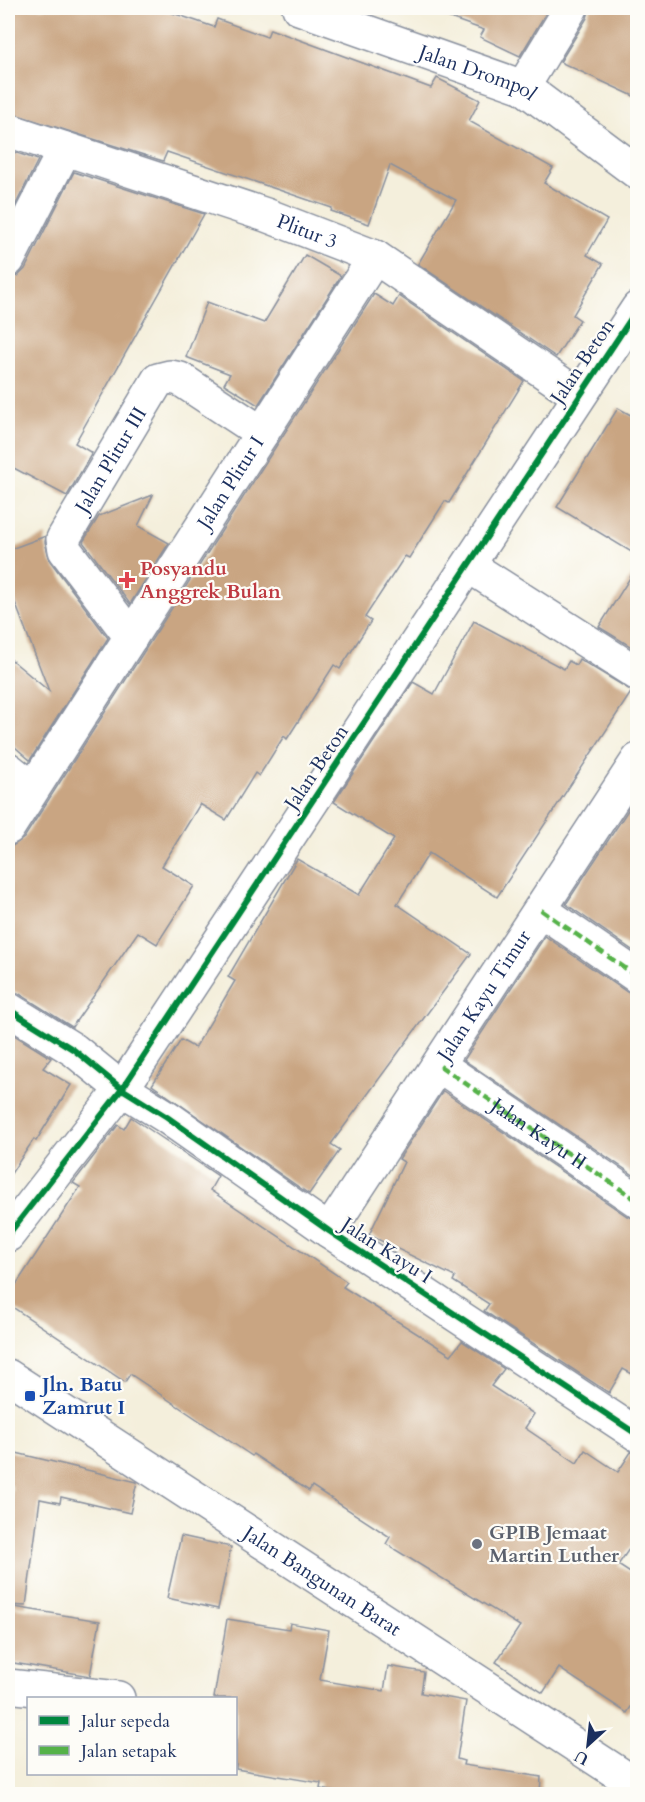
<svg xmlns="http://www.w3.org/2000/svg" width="645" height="1802" font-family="Cardo,serif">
	<rect width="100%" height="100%" fill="#fdfcf7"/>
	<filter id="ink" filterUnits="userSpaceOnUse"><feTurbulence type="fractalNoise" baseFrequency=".0167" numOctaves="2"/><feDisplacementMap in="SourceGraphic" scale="12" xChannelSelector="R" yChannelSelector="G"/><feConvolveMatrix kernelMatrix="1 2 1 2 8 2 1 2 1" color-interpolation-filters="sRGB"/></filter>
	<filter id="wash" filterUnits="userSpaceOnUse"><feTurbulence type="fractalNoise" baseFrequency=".008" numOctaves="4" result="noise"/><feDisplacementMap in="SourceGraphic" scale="24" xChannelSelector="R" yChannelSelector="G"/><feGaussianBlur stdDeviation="1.35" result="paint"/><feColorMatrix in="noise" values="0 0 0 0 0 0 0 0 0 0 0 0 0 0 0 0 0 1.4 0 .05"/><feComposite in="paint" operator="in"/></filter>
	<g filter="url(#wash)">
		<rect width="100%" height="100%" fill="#f4efdc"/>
		<g id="blocks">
			<g fill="#c9a582">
				<path d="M8 8H158L214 27 217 19 267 37 270 29 431 88 437 78 480 100 469 121 553 168 544 183 607 220 587 255 603 264 573 315 580 320 556 357 418 264 456 200 390 165 369 224 331 211 332 208 167 152 163 161 8 112Z"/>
				<path d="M433 8H549L520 56 480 37 484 30 433 12Z"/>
				<path d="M590 8H638V98L560 62 587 18Z"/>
				<path d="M8 150 38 160 8 220Z"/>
				<path d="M74 172 204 214 75 443 92 453 67 496 8 465V279L18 276 25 269Z"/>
				<path d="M305 255 341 276 258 405 224 384 230 374 186 357 207 302 264 323Z"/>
				<path d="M374 294 393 306 399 296 524 381 449 503 445 501 409 558 405 556 365 617 371 621 340 669 334 665 287 739 284 736 259 776 255 773 226 820 200 804 162 866 194 886 157 944 138 932 72 1027 18 993 8 990V849L24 838Z"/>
				<path d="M618 408 638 419V556L557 507Z"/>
				<path d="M153 495 138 526 169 543 130 604 83 542 99 516Z"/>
				<path d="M46 536 45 542 50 561 108 638 30 760 8 741V657L49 691 8 584V550Z"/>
				<path d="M638 565V651L599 627Z"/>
				<path d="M474 621 564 669 569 661 576 665 579 659 632 691 497 897 429 853 397 904 471 954 331 1144 340 1150 309 1194 152 1085 181 1040 195 1048 235 981 228 977 297 859 359 895 394 839 334 802 413 682 434 694Z"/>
				<path d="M638 795V954L566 904Z"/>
				<path d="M545 936 627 992 638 996V1178L464 1060Z"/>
				<path d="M8 1031 51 1058 43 1068 71 1085 36 1141 34 1139 8 1178Z"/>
				<path d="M443 1091 627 1216 638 1220V1377L623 1369 609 1393 484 1311 489 1304 453 1281 455 1277 369 1235 404 1162 399 1159Z"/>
				<path d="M131 1117 218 1176 210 1190 347 1282 343 1287 451 1355 462 1341 504 1369 491 1386 534 1414 525 1428 577 1463 585 1450 618 1472 631 1452 638 1454V1536L618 1565 638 1578V1696L627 1713 559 1668 543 1693 496 1662 520 1626 386 1544 390 1537 312 1486 309 1491 253 1454 252 1456 130 1374 125 1382 8 1304V1297L80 1187 73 1183 118 1125 124 1129Z"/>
				<path d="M8 1451 137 1482 130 1513 61 1497 60 1503 40 1499 26 1606 8 1605V1519L12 1486 8 1484Z"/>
				<path d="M181 1536 231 1547 218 1609 167 1598Z"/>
				<path d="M8 1606 100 1621 90 1676 8 1662Z"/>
				<path d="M227 1619 289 1629 290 1623 329 1630 320 1680 384 1691 388 1666 424 1672 421 1693 466 1701 457 1759 464 1761 463 1765 541 1777 540 1794H348L320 1789 321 1783 236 1769V1698H214Z"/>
			</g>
		</g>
	</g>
	<g filter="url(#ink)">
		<use href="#blocks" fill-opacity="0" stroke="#888f9d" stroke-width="1.5"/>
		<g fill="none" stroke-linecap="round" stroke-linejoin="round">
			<defs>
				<g id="minor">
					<path id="s1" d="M299 8 523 87 638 173"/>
					<path d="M523 87 571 8"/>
					<path id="s2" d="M8 130 266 215 375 257 578 395"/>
					<path d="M8 260 65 149"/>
					<path d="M469 566 638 674"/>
					<path id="s3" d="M131 637 65 550 63 539 158 380 170 377 180 379 262 433"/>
					<path d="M8 769 32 788"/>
					<path id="s4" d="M8 828 375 257"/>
					<path d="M541 910 638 977"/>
					<path d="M8 1009 74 1050 122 1089 167 1117 329 1231 638 1435"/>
					<path id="s5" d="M440 1066 638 1201"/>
					<path id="s6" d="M329 1231 638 760"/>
					<path d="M8 1235 122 1089 638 308"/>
					<path id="s7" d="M8 1376 638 1786"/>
					<path d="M8 1686 118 1698"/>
				</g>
			</defs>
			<use href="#minor" stroke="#888f9d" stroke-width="36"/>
			<use href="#minor" stroke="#fff" stroke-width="33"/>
			<g stroke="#55b248" stroke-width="4.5" stroke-dasharray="9 4.5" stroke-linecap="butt">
				<path d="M541 910 638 977"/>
				<path d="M440 1066 638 1201"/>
			</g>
			<defs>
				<g id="cycleway">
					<path d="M8 1009 74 1050 122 1089 167 1117 329 1231 638 1435"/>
					<path d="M8 1235 122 1089 638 308"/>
				</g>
			</defs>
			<use href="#cycleway" stroke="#fdfcf7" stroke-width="10"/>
			<use href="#cycleway" stroke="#00873e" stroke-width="6"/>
		</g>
	</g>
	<path fill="#e0444e" stroke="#fdfcf7" stroke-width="2" d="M124 571h6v6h6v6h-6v6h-6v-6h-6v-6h6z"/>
	<rect fill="#1a4fb4" stroke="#fdfcf7" stroke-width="2" x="24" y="1390" width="12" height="12" rx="3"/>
	<circle fill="#6b7280" stroke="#fdfcf7" stroke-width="2" cx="477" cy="1544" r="6"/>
	<g text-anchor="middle" stroke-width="4.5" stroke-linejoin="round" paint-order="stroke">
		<g font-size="20" fill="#1b2f5e" stroke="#fdfcf7">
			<text dy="7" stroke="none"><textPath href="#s1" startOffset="190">Jalan Drompol</textPath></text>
			<text dy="7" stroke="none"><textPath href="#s2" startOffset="316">Plitur 3</textPath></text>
			<text transform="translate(582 361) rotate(-56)" y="7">Jalan Beton</text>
			<text dy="7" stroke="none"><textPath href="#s3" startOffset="213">Jalan Plitur III</textPath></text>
			<text dy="7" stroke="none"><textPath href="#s4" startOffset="411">Jalan Plitur I</textPath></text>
			<text transform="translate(316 767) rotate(-56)" y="7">Jalan Beton</text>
			<text dy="7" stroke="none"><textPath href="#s6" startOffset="282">Jalan Kayu Timur</textPath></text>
			<text dy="7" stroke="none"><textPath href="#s5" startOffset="120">Jalan Kayu II</textPath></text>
			<text transform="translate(387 1250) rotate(33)" y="7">Jalan Kayu I</text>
			<text dy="7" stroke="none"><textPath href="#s7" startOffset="375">Jalan Bangunan Barat</textPath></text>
		</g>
		<g font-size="20" font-weight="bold" fill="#be3a42" stroke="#fdfcf7" text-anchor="start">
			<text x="140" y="575">Posyandu<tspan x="140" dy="23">Anggrek Bulan</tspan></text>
		</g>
		<g font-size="20" font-weight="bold" fill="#164399" stroke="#fdfcf7" text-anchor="start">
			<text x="42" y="1391">Jln. Batu<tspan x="42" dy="23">Zamrut I</tspan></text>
		</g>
		<g font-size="20" font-weight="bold" fill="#5b616d" stroke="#fdfcf7" text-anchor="start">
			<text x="489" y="1539">GPIB Jemaat<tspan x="489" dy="23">Martin Luther</tspan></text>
		</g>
	</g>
	<rect width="645" height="1802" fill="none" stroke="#fdfcf7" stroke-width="30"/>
	<rect x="27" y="1697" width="210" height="78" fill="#fdfcf7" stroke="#a3aaba" stroke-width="1.5"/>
	<rect x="39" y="1716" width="30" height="9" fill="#00873e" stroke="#a3aaba" stroke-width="1.5"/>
	<text x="81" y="1727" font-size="18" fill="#1b2f5e">Jalur sepeda</text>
	<rect x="39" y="1746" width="30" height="9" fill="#55b248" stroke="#a3aaba" stroke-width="1.5"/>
	<text x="81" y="1757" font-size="18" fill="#1b2f5e">Jalan setapak</text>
	<g transform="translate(588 1745) rotate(207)" stroke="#fdfcf7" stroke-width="4.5" paint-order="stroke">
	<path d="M0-4.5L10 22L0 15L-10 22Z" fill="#1b2f5e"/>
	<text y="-9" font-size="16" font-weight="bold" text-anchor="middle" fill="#1b2f5e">U</text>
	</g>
</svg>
